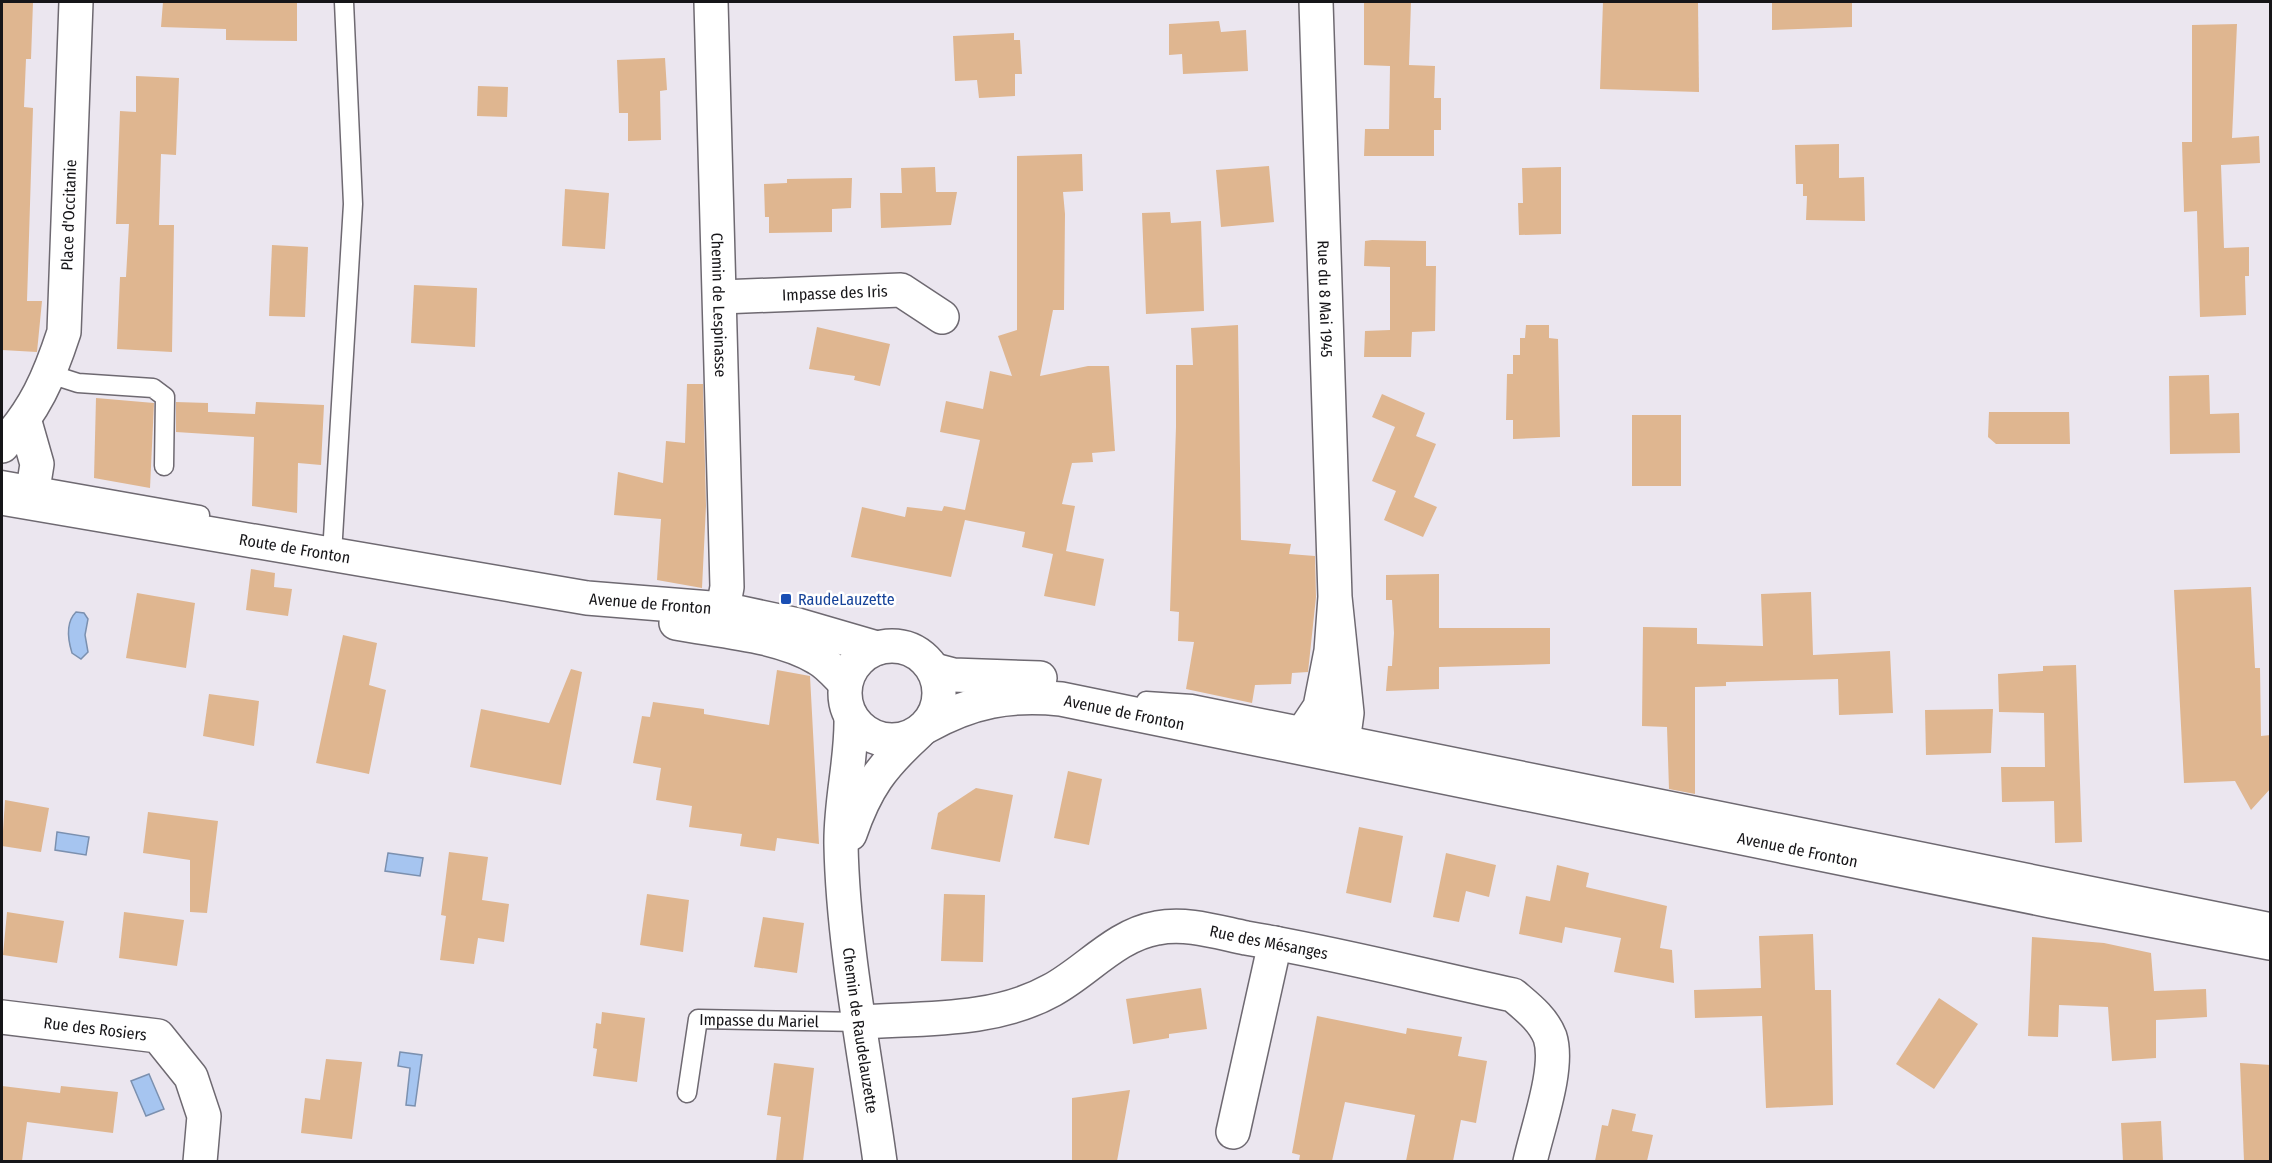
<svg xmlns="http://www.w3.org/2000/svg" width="2272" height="1163" font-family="'Fira Sans Condensed',sans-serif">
	<rect width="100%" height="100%" fill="#ebe6ef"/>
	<g fill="#a6c5f0" stroke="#7b90af" stroke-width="1.5">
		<path d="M76 612 84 613 88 619 85 635 88 652 81 659 72 653C68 640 65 623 76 612Z"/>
		<path d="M57 832 89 837 86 855 55 850Z"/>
		<path d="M388 853 423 858 420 876 385 871Z"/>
		<path d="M400 1052 422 1055 415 1106 406 1105 410 1068 398 1066Z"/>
		<path d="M149 1074 164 1109 146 1116 131 1081Z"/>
	</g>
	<g fill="#dfb690">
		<path d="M2 2H33L31 59H26L24 107 33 108 27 301H42L37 352 2 350Z"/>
		<path d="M163 2H297V41L226 40V29L161 27Z"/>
		<path d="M1364 2H1411L1409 65 1435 66 1434 98H1441V130H1434V156H1364L1365 129H1389L1390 66 1364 65Z"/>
		<path d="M1603 2H1698L1699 92 1600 89Z"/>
		<path d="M1772 2H1852V27L1772 30Z"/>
		<path d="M1219 21 1221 32 1246 30 1248 71 1183 74 1182 54 1169 55V24Z"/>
		<path d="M2237 24 2232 138 2259 136 2260 163 2221 165 2224 248 2249 247V276H2245L2246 315 2200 317 2197 211 2184 212 2182 142H2192V25Z"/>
		<path d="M1014 33V40H1020L1022 74H1015V96L979 98 977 80 955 81 953 36Z"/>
		<path d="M665 58 667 90 660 91 661 140 628 141V113H619L617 60Z"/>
		<path d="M136 76 179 78 176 155 161 154 159 225H174L172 352 117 349 120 277H126L129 224H116L120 111 136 112Z"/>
		<path d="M478 86 508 87 507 117 477 116Z"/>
		<path d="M1839 144V178L1864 177 1865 221 1806 220 1807 196H1803V184H1796L1795 145Z"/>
		<path d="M1082 154 1083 191 1063 192 1065 214 1064 310H1053L1040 376 1088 366H1109L1115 451 1092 453 1093 462 1072 463 1062 504 1075 506 1066 551 1104 559 1095 606 1044 596 1053 554 1022 547 1025 532 965 520 951 577 851 557 862 507 905 517 907 507 942 511 944 506 965 510 980 440 940 432 946 401 983 409 990 371 1012 376 998 336 1017 330V156Z"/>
		<path d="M1269 166 1274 222 1221 227 1216 170Z"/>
		<path d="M935 167 936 192H957L951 225 881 228 880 193H902L901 168Z"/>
		<path d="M1561 167V234L1519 235 1518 203H1523L1522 168Z"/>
		<path d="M852 178 851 208 832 209V232L769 233V217H765L764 184 787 183V179Z"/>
		<path d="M565 189 609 193 605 249 562 246Z"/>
		<path d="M1170 212 1171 223 1201 221 1204 311 1146 314 1142 213Z"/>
		<path d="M1372 240 1426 241V266H1436L1435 331 1412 332 1411 357H1364L1365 331 1390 330V267L1364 266 1365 241Z"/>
		<path d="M272 245 308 247 305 317 269 316Z"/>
		<path d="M414 285 477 288 475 347 411 343Z"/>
		<path d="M1238 325 1241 540 1291 544 1289 554 1315 556 1316 597 1308 672 1292 673 1291 684 1255 685 1252 703 1186 689 1194 642 1178 641 1179 612 1170 611 1176 427V365H1193L1191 328Z"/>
		<path d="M1526 325H1549V338L1558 339 1560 437 1513 439V420H1506L1507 374H1513V355H1520V338H1525Z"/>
		<path d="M817 327 890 344 880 386 854 380 855 376 809 369Z"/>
		<path d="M2209 375 2210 414 2239 413 2240 453 2170 454 2169 376Z"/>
		<path d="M687 384H703L706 506 702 588 657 580 661 519 614 515 618 472 663 483 666 441 685 443Z"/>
		<path d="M1382 394 1425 413 1416 436 1436 444 1414 497 1437 507 1423 537 1384 520 1396 491 1372 481 1395 427 1372 417Z"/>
		<path d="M96 398 154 403 150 488 94 478Z"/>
		<path d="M176 402 208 403V412L255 414 256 402 324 405 321 465 298 463 297 513 252 506 254 437 176 432Z"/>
		<path d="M1989 412H2069L2070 444H1996L1988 437Z"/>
		<rect x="1632" y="415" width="49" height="71"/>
		<path d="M251 569 275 573 274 587 292 589 288 616 246 610Z"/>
		<path d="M1439 574V628H1550V664L1439 667V689L1386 691 1388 666H1392L1394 633 1392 600H1386V575Z"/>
		<path d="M2251 587 2255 668H2260L2261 736 2271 735V788L2251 810 2235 781 2184 783 2174 590Z"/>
		<path d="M1811 592 1813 655 1890 651 1893 713 1839 715 1838 679 1726 682V686L1695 687V794L1669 789 1667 727 1642 726 1643 627 1697 628V644L1763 646 1761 594Z"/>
		<path d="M137 593 195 603 186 668 126 658Z"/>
		<path d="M343 635 377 643 369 685 386 690 369 774 316 763Z"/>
		<path d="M2076 665 2082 842 2055 843 2054 801 2002 802 2001 767H2045L2044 713 1999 712 1998 674 2043 671V666Z"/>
		<path d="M571 669 582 672 561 785 470 767 481 709 549 723Z"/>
		<path d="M777 670 810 676 819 844 777 838 775 851 740 846 742 834 689 827 692 806 656 800 661 768 633 763 642 716 650 717 653 702 704 709V714L769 725Z"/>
		<path d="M209 694 259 701 254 746 203 736Z"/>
		<path d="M1993 709 1991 753 1926 755 1925 710Z"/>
		<path d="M1068 771 1102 779 1089 845 1054 838Z"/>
		<path d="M976 788 1013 795 1000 862 931 849 938 813Z"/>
		<path d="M5 800 49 808 41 852 2 846Z"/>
		<path d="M148 812 218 821 207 913 190 912V860L143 853Z"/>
		<path d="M1359 827 1403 836 1391 903 1346 893Z"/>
		<path d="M449 852 488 857 482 900 509 904 504 942 478 938 474 964 440 960 446 916 441 915Z"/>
		<path d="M1446 853 1496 865 1489 897 1466 891 1459 922 1433 917Z"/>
		<path d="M1557 865 1589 873 1586 887 1667 906 1660 948 1672 950 1674 983 1614 972 1621 938 1565 927 1562 943 1519 934 1526 896 1550 901Z"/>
		<path d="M647 894 689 900 683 952 640 945Z"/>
		<path d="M944 894 985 895 983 962 941 961Z"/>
		<path d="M7 912 64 921 57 963 3 955Z"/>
		<path d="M124 912 184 920 177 966 119 958Z"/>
		<path d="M763 917 804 923 797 973 754 967Z"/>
		<path d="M1813 934 1815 990H1831L1833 1105 1766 1108 1762 1016 1695 1018 1694 990 1761 988 1759 936Z"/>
		<path d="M2032 937 2104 943 2151 953 2154 991 2206 989 2207 1017 2156 1020V1058L2112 1061 2108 1007 2059 1005 2058 1037 2028 1036Z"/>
		<path d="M1201 988 1207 1029 1169 1034V1038L1133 1044 1126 999Z"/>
		<path d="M1939 998 1978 1024 1934 1089 1896 1064Z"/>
		<path d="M602 1012 645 1018 637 1082 593 1076 597 1049 593 1048 596 1023 601 1024Z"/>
		<path d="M1317 1016 1406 1034 1407 1028 1462 1037 1458 1056 1487 1061 1476 1123 1461 1120 1453 1161H1406L1415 1115 1345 1102 1332 1161H1299L1300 1155 1292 1153Z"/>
		<path d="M326 1059 362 1062 352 1139 301 1133 305 1098 320 1100Z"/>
		<path d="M774 1063 814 1068 803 1161H776L781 1117 767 1115Z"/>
		<path d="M2240 1063 2271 1065V1161H2244Z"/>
		<path d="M2 1086 60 1093 61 1086 118 1092 113 1133 27 1122 22 1161H2Z"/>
		<path d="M1130 1090 1117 1161H1072V1098Z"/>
		<path d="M1612 1109 1636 1114 1632 1131 1653 1135 1647 1161H1595L1602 1125 1608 1126Z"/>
		<path d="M2161 1121 2163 1161H2123L2121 1123Z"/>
	</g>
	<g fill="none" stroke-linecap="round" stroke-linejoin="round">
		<defs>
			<g id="service">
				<path d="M50 374 78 383 153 388 165 397 164 466"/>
				<path d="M2 480 200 515"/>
				<path d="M332 554 353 204 344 2"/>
				<path d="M1146 701 1192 704 2270 922"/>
				<path id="s1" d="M687 1093 698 1019 861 1022"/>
			</g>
			<g id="minor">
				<path id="s2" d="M1316 2 1335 597 1347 713 1344 735 1326 752 1306 728 1320 707 1331 651 1335 597"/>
				<path id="s3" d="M721 297 901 290 942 317"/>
				<path d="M25 422 37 464 31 502"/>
				<path id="s4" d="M2 446C35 410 49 378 64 332L76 2"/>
				<path id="s5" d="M2 1017 158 1036 191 1077 204 1116 200 1162"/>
				<path id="s6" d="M861 1022C924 1018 995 1022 1052 990 1087 971 1116 935 1157 928 1186 922 1217 932 1246 938 1336 953 1424 976 1513 995 1527 1007 1543 1019 1550 1037 1560 1068 1537 1129 1530 1162"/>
				<path d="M1233 1132 1275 943"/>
			</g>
			<g id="tertiary">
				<path id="s7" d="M711 2 727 587 723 609"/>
				<path id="s8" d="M851 718C852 760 840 802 841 845 843 947 866 1059 880 1162"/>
				<path d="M850 834C866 787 882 766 918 733"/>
			</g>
			<g id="secondary">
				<path id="s9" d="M2 498 587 598 723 609 798 625 877 648"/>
				<path d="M676 623C719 631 779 635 817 658 828 664 836 674 845 683"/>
				<circle cx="892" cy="693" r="47"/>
				<path d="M934 670 953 675 1040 678"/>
				<path id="s10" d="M927 726C972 701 1009 694 1061 699L2051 901 2270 943"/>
			</g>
		</defs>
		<use href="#service" stroke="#6e6971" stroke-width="21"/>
		<use href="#minor" stroke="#6e6971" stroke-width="36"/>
		<use href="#tertiary" stroke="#6e6971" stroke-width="36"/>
		<use href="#secondary" stroke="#6e6971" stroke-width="36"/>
		<use href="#service" stroke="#fff" stroke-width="18"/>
		<use href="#minor" stroke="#fff" stroke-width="33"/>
		<use href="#tertiary" stroke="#fff" stroke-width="33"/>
		<use href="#secondary" stroke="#fff" stroke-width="33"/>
	</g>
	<rect fill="#1a4fb4" stroke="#fff" stroke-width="2" x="780" y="593" width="12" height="12" rx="3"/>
	<g text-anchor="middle" stroke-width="5" stroke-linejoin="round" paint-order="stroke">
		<g font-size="16" fill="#161518" stroke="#fff">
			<text dy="6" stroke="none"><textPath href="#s4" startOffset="248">Place d'Occitanie</textPath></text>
			<text dy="6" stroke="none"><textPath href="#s3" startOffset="114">Impasse des Iris</textPath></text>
			<text dy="6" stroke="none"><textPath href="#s2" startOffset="297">Rue du 8 Mai 1945</textPath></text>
			<text dy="6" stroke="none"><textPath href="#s7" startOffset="303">Chemin de Lespinasse</textPath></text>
			<text dy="6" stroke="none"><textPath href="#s9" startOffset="297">Route de Fronton</textPath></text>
			<text dy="6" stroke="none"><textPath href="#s9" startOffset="657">Avenue de Fronton</textPath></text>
			<text dy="6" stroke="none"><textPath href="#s10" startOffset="204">Avenue de Fronton</textPath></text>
			<text dy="6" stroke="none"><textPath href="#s10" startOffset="891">Avenue de Fronton</textPath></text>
			<text dy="6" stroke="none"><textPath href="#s6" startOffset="432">Rue des Mésanges</textPath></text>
			<text dy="6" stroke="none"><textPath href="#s1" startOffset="136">Impasse du Mariel</textPath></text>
			<text dy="6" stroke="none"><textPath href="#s5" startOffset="94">Rue des Rosiers</textPath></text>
			<text dy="6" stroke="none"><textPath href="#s8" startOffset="314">Chemin de Raudelauzette</textPath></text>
		</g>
		<g font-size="16" fill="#164399" stroke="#fff" text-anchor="start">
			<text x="798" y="605">RaudeLauzette</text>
		</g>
	</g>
	<rect width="2272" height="1163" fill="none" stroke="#161518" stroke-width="6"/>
</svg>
